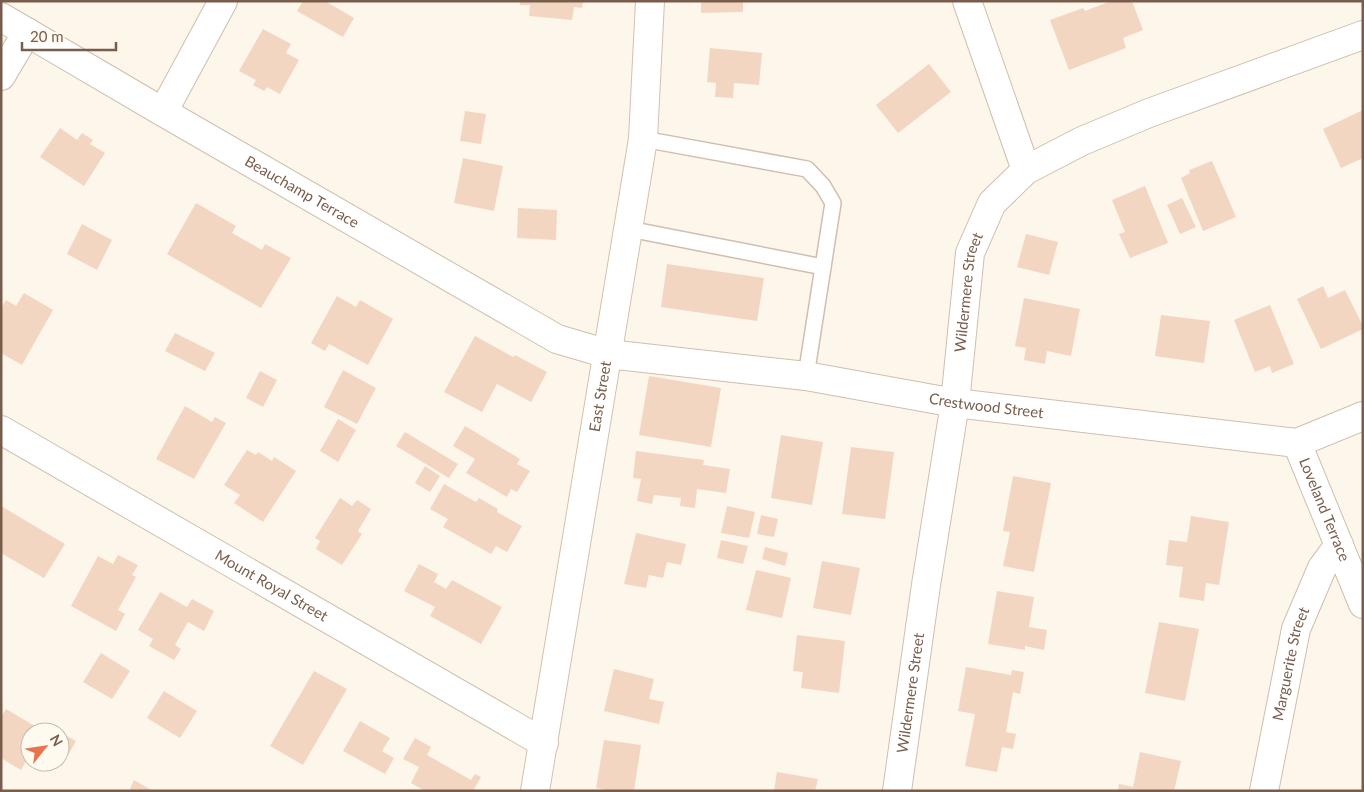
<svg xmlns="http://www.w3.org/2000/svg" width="1364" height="792" font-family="Lato,sans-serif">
	<rect width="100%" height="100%" fill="#fdf6ea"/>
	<g fill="#f3d6c1">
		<path d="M303 1H325L354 18 343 37 297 11Z"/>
		<path d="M520 1H583L582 8 574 7 572 20 529 16 530 5H520Z"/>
		<path d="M701 1H743V12L701 13Z"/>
		<path d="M1111 1H1132L1143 30 1123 38 1126 48 1069 70 1050 20 1083 8 1085 11Z"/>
		<path d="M263 29 291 44 286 53 299 60 280 94 267 87 264 91 253 85 256 80 239 71Z"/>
		<path d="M710 48 762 53 759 85 734 83 733 98 715 97 716 83 707 82Z"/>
		<path d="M929 64 951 92 898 133 876 105Z"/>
		<path d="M1363 110V158L1341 168 1323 129Z"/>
		<path d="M465 111 486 114 481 144 460 141Z"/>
		<path d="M60 128 77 140 82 133 93 140 90 144 105 153 84 186 40 157Z"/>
		<path d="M463 158 503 166 494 211 454 203Z"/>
		<path d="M1212 161 1236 217 1203 231 1181 178 1190 173 1189 170Z"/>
		<path d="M1145 186 1168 243 1130 258 1119 234 1125 232 1112 200Z"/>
		<path d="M1182 198 1196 227 1180 234 1167 205Z"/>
		<path d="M196 203 236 226 232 233 262 250 265 244 291 258 261 308 167 254Z"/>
		<path d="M518 208 557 210 556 240 517 238Z"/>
		<path d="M82 224 112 240 97 270 67 254Z"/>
		<path d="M1026 234 1058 242 1049 275 1017 267Z"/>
		<path d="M667 264 764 278 757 321 661 307Z"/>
		<path d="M1323 286 1328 298 1345 290 1363 326V329L1321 349 1297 299Z"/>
		<path d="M24 293 53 310 22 365 1 353V308L6 300 16 306Z"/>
		<path d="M337 296 356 307 360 300 393 319 368 365 329 344 325 351 311 343Z"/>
		<path d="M1024 298 1080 309 1071 356 1047 351 1045 364 1024 360 1026 348 1015 346Z"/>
		<path d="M1270 305 1294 364 1272 373 1270 366 1255 372 1234 320Z"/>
		<path d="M1161 315 1210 321 1204 363 1155 356Z"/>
		<path d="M175 333 215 353 205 371 165 351Z"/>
		<path d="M475 336 513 357 515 355 547 372 531 402 497 384 482 412 444 392Z"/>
		<path d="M343 370 376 388 357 424 324 407Z"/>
		<path d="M260 371 277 380 263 407 246 398Z"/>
		<path d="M649 376 721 388 711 447 639 435Z"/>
		<path d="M185 406 212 422 215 417 226 423 194 479 156 459Z"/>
		<path d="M338 419 356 430 338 462 320 451Z"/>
		<path d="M465 426 520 459 517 464 530 471 517 492 511 489 507 497 466 473 475 459 453 446Z"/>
		<path d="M405 432 458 464 449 478 396 446Z"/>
		<path d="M781 435 823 442 812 505 771 498Z"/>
		<path d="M851 447 894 452 885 519 842 514Z"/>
		<path d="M247 450 256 455 258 452 272 461 274 457 296 471 263 522 234 503 240 495 224 485Z"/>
		<path d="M636 451 704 460 703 465 730 469 726 493 697 489 695 508 680 506 681 498 654 495 652 504 637 501 641 479 633 478Z"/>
		<path d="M425 466 440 476 430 492 415 483Z"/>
		<path d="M1013 476 1051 483 1034 572 1003 566 1010 532 1003 531Z"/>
		<path d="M444 484 476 502 479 498 498 509 497 512 522 526 507 552 496 546 491 554 443 527 448 519 430 509Z"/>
		<path d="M340 498 352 506 357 500 371 509 358 531 362 534 342 565 316 549 320 541 315 538Z"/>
		<path d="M1 506 65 544 44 578 1 553Z"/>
		<path d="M727 506 755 512 749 538 721 533Z"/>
		<path d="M761 515 778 519 774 537 757 534Z"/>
		<path d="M1191 516 1229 522 1219 585 1206 583 1204 601 1179 597 1183 567 1166 565 1169 540 1187 542Z"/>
		<path d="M636 533 686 544 681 565 667 562 663 578 649 575 646 588 624 584Z"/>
		<path d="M721 540 748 546 743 564 717 558Z"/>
		<path d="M765 547 788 553 785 566 762 559Z"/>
		<path d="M118 555 138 565 132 575 136 577 118 610 125 614 116 631 71 606 98 556 113 564Z"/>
		<path d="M822 561 860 568 851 615 813 608Z"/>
		<path d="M419 564 438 574 434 582 446 589 452 580 502 607 481 644 430 616 435 607 404 591Z"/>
		<path d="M756 570 791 578 782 618 746 610Z"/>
		<path d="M997 591 1034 597 1029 627 1047 630 1044 650 1025 646V650L988 644Z"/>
		<path d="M160 592 187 607 192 599 214 611 204 631 188 622 175 645 181 649 174 660 149 646 153 639 138 630Z"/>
		<path d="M1159 622 1199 629 1185 701 1145 693Z"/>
		<path d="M797 635 845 641 839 693 801 688 803 672 793 671Z"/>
		<path d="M101 653 130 671 112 699 83 682Z"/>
		<path d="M966 667 1011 675 1012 670 1024 672 1020 694 1013 692 1006 732 1016 734 1013 749 1002 747 997 772 965 766 975 714 958 711Z"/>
		<path d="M614 669 654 679 649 699 664 702 659 724 604 711Z"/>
		<path d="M314 671 347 689 303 765 270 746Z"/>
		<path d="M164 691 197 711 180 738 147 718Z"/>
		<path d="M6 709 45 732H30V754L21 770 1 758V717Z"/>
		<path d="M360 721 390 738 382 751 394 758 385 774 343 751Z"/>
		<path d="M60 732 76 741 62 766 55 762H60Z"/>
		<path d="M415 738 431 747 427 755 471 780 475 774 481 777 473 791H425L411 783 419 767 403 759Z"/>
		<path d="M604 740 641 745 634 791H612L596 788Z"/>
		<path d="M1140 752 1181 761 1174 791H1118L1119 784 1133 787Z"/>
		<path d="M777 772 818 779 815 791H774Z"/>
		<path d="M134 780 153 791H129Z"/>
	</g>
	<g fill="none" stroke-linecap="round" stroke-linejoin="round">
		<defs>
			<g id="service">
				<path d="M643 139 807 169 823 186 833 203 806 376"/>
				<path d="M629 229 823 267"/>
			</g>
			<g id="minor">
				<path d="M967 1 1026 170"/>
				<path d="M1 76 27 32"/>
				<path d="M163 112 223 1"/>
				<path id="s1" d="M608 354 806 376 955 403 1297 443 1363 416"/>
				<path id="s2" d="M1 430 544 743"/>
				<path id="s3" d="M1297 443 1363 604"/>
				<path id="s4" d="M897 791 926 585 955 403 970 253 992 203 1026 170 1082 141 1149 113 1363 35"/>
				<path id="s5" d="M1264 791 1296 629 1322 568 1339 545"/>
			</g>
			<g id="tertiary">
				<path id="s6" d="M1 17 163 112 557 339 608 354"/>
			</g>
			<g id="secondary">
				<path id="s7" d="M535 791 643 139 650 1"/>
			</g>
		</defs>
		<use href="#service" stroke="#d0beae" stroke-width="18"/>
		<use href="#minor" stroke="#d0beae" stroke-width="30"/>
		<use href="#tertiary" stroke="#d0beae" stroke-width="30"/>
		<use href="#secondary" stroke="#d5c0ae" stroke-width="30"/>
		<use href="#service" stroke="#fff" stroke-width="15"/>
		<use href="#minor" stroke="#fff" stroke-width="28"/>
		<use href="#tertiary" stroke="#fff" stroke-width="28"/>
		<use href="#secondary" stroke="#fff" stroke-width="28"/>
	</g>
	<g text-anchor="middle" stroke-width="4.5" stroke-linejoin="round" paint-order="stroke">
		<g font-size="15" fill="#795d4c" stroke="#fffaf0">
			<text dy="5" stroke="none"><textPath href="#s6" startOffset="348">Beauchamp Terrace</textPath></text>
			<text dy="5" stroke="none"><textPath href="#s4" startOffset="504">Wildermere Street</textPath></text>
			<text dy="5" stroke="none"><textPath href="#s7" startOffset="400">East Street</textPath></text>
			<text dy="5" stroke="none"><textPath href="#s1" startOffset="382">Crestwood Street</textPath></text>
			<text dy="5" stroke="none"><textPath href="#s3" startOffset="72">Loveland Terrace</textPath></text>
			<text dy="5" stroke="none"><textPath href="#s2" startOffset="312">Mount Royal Street</textPath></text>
			<text dy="5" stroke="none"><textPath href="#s5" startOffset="130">Marguerite Street</textPath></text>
			<text dy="5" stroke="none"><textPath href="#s4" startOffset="99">Wildermere Street</textPath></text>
		</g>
	</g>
	<rect width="1364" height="792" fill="none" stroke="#795d4c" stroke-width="5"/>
	<g transform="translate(45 747) rotate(60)"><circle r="24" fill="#fffaf0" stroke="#c9bbae"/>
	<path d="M0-4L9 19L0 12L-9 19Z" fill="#e7744f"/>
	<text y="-8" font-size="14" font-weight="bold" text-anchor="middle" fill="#795d4c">N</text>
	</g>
	<path d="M22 42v8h94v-8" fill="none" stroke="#795d4c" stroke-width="2.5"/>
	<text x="30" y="42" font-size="15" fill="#795d4c" stroke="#fffaf0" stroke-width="4" paint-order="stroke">20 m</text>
</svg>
